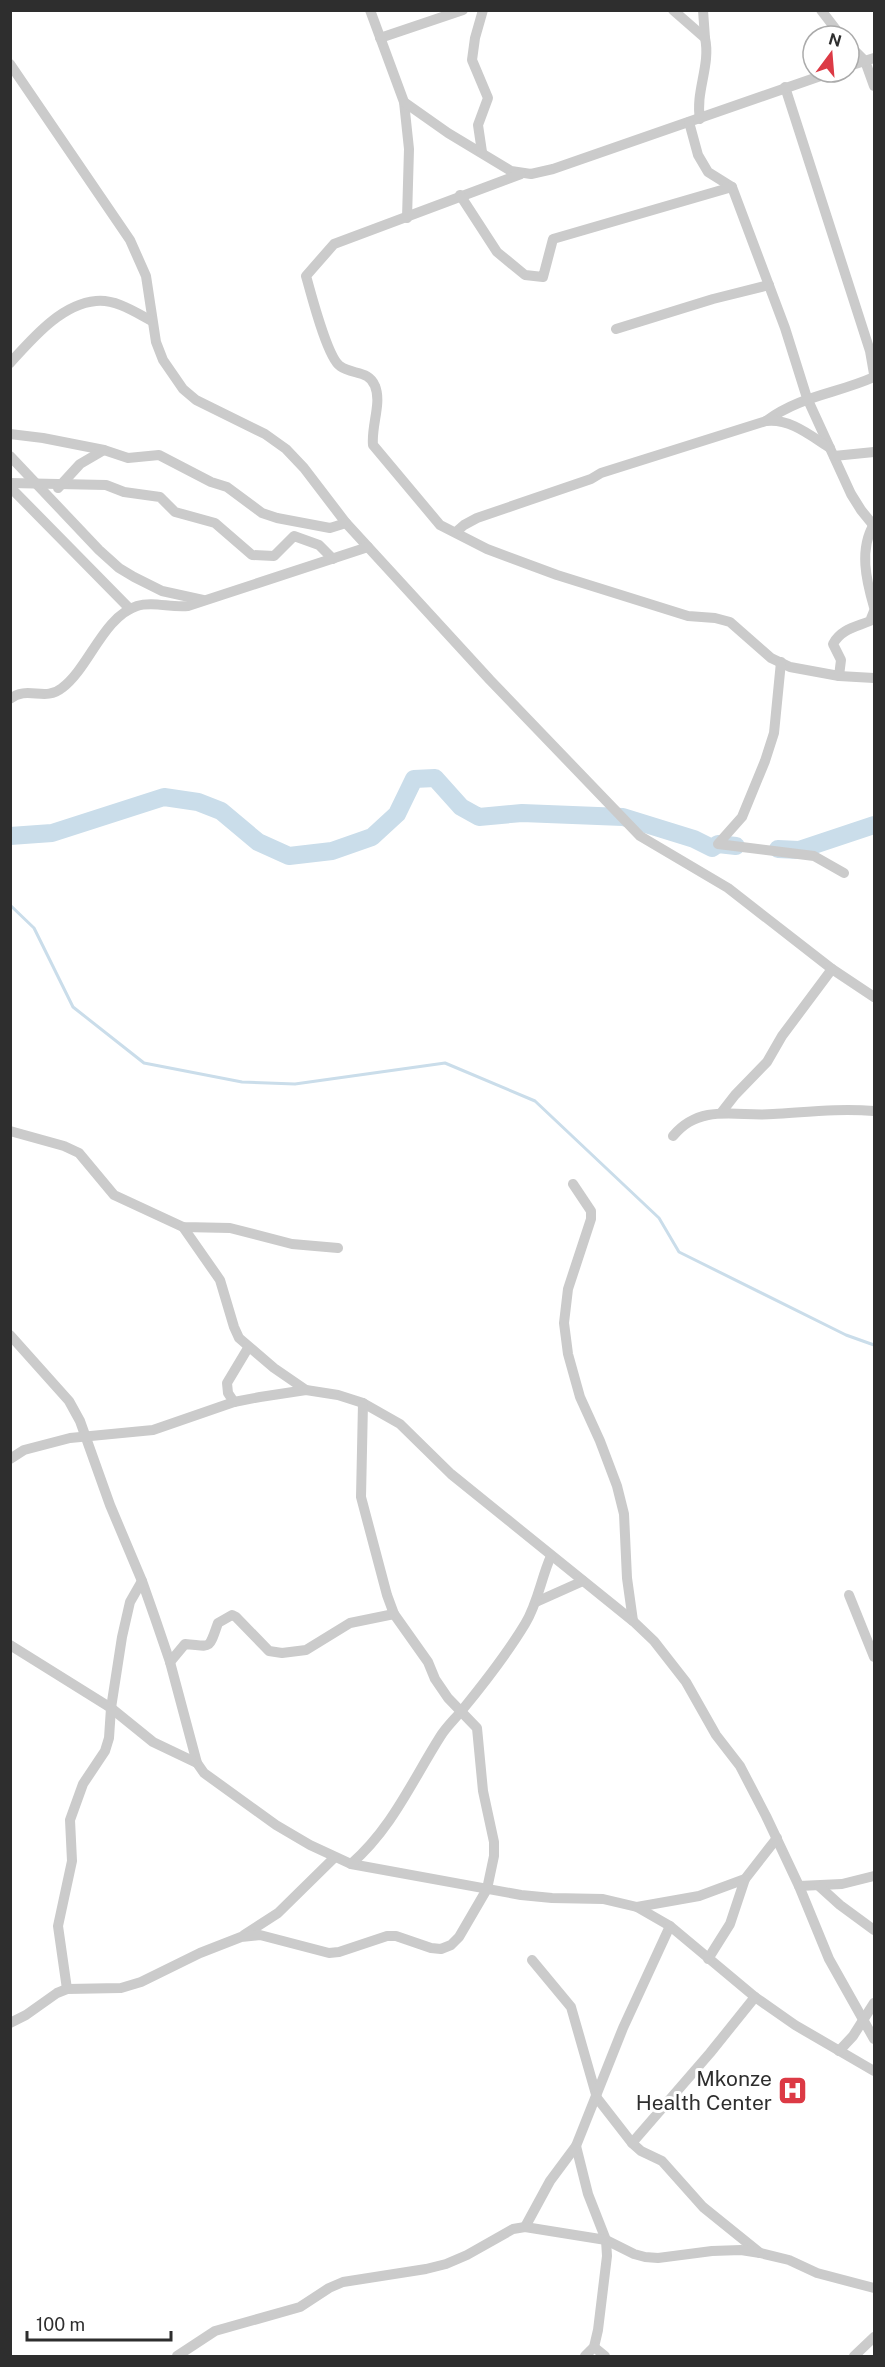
<svg xmlns="http://www.w3.org/2000/svg" width="885" height="2367" font-family="'Public Sans',sans-serif">
	<rect width="100%" height="100%" fill="#fff"/>
	<g fill="none" stroke-linecap="round" stroke-linejoin="round">
		<path stroke="#caddea" stroke-width="3" d="M10 905 34 928 73 1007 144 1063 242 1082 295 1084 445 1063 535 1101 659 1218 679 1252 846 1335 874 1345"/>
		<g stroke="#caddea" stroke-width="18">
			<path d="M10 836 52 833 164 797 198 802 221 811 258 842 289 856 332 851 372 837 397 814 414 779 435 778 461 807 479 817 522 813 623 817 694 839 712 848 718 844 736 846"/>
			<path d="M778 849 799 850 874 825"/>
		</g>
		<g stroke="#cbcbcb" stroke-width="10">
			<path d="M370 10 404 102 409 149 407 218"/>
			<path d="M673 10 705 38C711 65 695 92 700 119"/>
			<path d="M703 10 705 38"/>
			<path d="M821 10 841 36"/>
			<path d="M380 38 463 10"/>
			<path d="M849 45 865 61 874 86"/>
			<path d="M10 64 130 240 146 276 156 342 163 360 183 389 196 400 265 434 286 449 304 468 346 523 490 680 640 836 728 888 832 969 874 997"/>
			<path d="M849 66 874 58"/>
			<path d="M785 87 870 351 874 374"/>
			<path d="M404 102 448 133 511 171 531 174 553 169 832 72"/>
			<path d="M689 122 698 155 708 172 732 187 785 328 807 398 851 494 861 510 874 526"/>
			<path d="M482 152 478 125 488 98 472 60 475 38 483 10"/>
			<path d="M521 174 334 244 306 276C311 293 327 357 340 366 352 375 369 370 375 386 382 403 371 426 373 445L440 525 487 549 557 575 688 616 715 618 730 622 771 658 790 667 839 676 874 678"/>
			<path d="M460 195 497 252 525 275 543 277 553 239 732 187"/>
			<path d="M616 329 713 299 769 285"/>
			<path d="M10 363C32 339 61 304 96 301 116 299 135 312 152 321"/>
			<path d="M766 421C802 395 836 394 874 377"/>
			<path d="M10 434 43 438 104 450 128 458 159 455 211 482 227 487 262 513 277 518 330 528 346 523"/>
			<path d="M10 456 99 550 119 568 134 577 162 591 203 600"/>
			<path d="M834 456 874 452"/>
			<path d="M10 483 106 485 124 492 160 497 175 512 215 523 252 555 274 556 294 536 319 545 333 559"/>
			<path d="M10 487 130 609"/>
			<path d="M58 488 80 464 104 450"/>
			<path d="M874 524C859 549 866 580 874 607"/>
			<path d="M456 532 464 525 477 518 591 479 601 473 766 421C790 418 811 436 830 448"/>
			<path d="M781 662 774 733 765 761 742 817 718 844 814 856 844 873"/>
			<path d="M839 676 841 660 833 644C841 629 856 627 870 621L874 611"/>
			<path d="M10 699C27 685 45 702 62 688 89 668 103 617 137 606 153 601 171 608 188 606L368 547"/>
			<path d="M721 1113 735 1095 767 1062 782 1036 832 969"/>
			<path d="M10 1131 64 1146 79 1153 114 1195 183 1227 230 1228 292 1244 338 1248"/>
			<path d="M673 1136C683 1124 693 1118 708 1115 729 1111 751 1116 773 1114 807 1112 840 1108 874 1111"/>
			<path d="M573 1184 591 1211V1219L568 1289 564 1323 568 1354 580 1397 600 1441 617 1486 624 1514 627 1578 633 1621"/>
			<path d="M183 1227 220 1280 234 1327 239 1338 274 1368 306 1390"/>
			<path d="M10 1335 69 1401 80 1421 110 1505 142 1581 155 1618 170 1662 197 1763 204 1773 276 1825 310 1845 351 1864 521 1895 552 1898 603 1899 637 1907 670 1926 755 1997 795 2025 874 2071"/>
			<path d="M234 1402 228 1393 227 1383 248 1348"/>
			<path d="M10 1459 24 1450 70 1438 153 1430 234 1402 260 1397 306 1390 338 1395 363 1403 400 1424 451 1474 633 1621 654 1641 686 1682 716 1735 740 1766 766 1816 799 1886 829 1959 874 2039"/>
			<path d="M849 1595 874 1657"/>
			<path d="M536 1602 583 1581"/>
			<path d="M10 1645 111 1708 153 1742 197 1763"/>
			<path d="M170 1662 185 1644C212 1646 208 1651 218 1623L232 1615 236 1617 269 1651 282 1653 306 1650 350 1623 394 1614"/>
			<path d="M351 1864C392 1828 411 1783 440 1737 446 1727 455 1719 463 1709 485 1682 507 1654 525 1624 538 1603 541 1578 551 1556"/>
			<path d="M799 1886 842 1884 874 1876"/>
			<path d="M819 1886 840 1905 874 1930"/>
			<path d="M637 1907 699 1896 745 1879 777 1838"/>
			<path d="M244 1935 278 1913 334 1858"/>
			<path d="M708 1959 730 1924 745 1879"/>
			<path d="M532 1960 571 2007 597 2098 632 2143 641 2151 662 2161 703 2207 760 2253"/>
			<path d="M67 1989 58 1926 72 1861 70 1820 83 1784 105 1751 109 1738 111 1708 122 1637 130 1602 142 1581"/>
			<path d="M10 2023 26 2015 57 1993 67 1989 121 1988 141 1982 200 1953 241 1937 260 1935 329 1953 339 1952 387 1936H396L431 1948 441 1949 451 1945 459 1937 487 1889 494 1856V1842L483 1791 477 1728 448 1698 435 1679 428 1662 394 1614 387 1595 361 1497 363 1403"/>
			<path d="M839 2051 853 2036 874 2003"/>
			<path d="M632 2143 710 2053 755 1997"/>
			<path d="M576 2146 588 2194 606 2240 607 2256 598 2330 594 2347 585 2356"/>
			<path d="M525 2227 550 2181 576 2146 623 2028 670 1926"/>
			<path d="M594 2347 605 2356"/>
			<path d="M177 2356 215 2331 300 2307 329 2288 343 2282 426 2269 446 2264 467 2255 513 2229 525 2227 606 2240 634 2254 645 2257 658 2258 712 2251 741 2250 760 2253 789 2260 817 2273 874 2288"/>
			<path d="M854 2356 874 2337"/>
		</g>
	</g>
	<defs>
		<symbol id="hospital-square" viewBox="-11 -11 22 22"><rect x="-9" y="-9" width="18" height="18" rx="4" fill="#dc3a45" stroke="#fff"/><path d="M-5-5h3v3.5h4V-5h3V5h-3V1.5h-4V5h-3Z" fill="#fff"/></symbol>
	</defs>
	<g fill-rule="evenodd">
		<use href="#hospital-square" x="776" y="2074" width="33" height="33"/>
	</g>
	<g text-anchor="middle" stroke-width="6" stroke-linejoin="round" paint-order="stroke">
		<g font-size="21" fill="#2e2e2e" stroke="#fff" text-anchor="end">
			<text x="772" y="2086">Mkonze<tspan x="772" dy="24">Health Center</tspan></text>
		</g>
	</g>
	<rect width="885" height="2367" fill="none" stroke="#2e2e2e" stroke-width="24"/>
	<g transform="translate(831 54) rotate(16)"><circle r="28" fill="#ffffff" stroke="#ababab" stroke-width="1.5"/>
	<path d="M0-4.5L10 22L0 15L-10 22Z" fill="#dc3a45"/>
	<text y="-9" font-size="16" font-weight="bold" text-anchor="middle" fill="#2e2e2e">N</text>
	</g>
	<path d="M27 2331v9h144v-9" fill="none" stroke="#2e2e2e" stroke-width="3"/>
	<text x="36" y="2331" font-size="18" fill="#2e2e2e" stroke="#ffffff" stroke-width="4.5" paint-order="stroke">100 m</text>
</svg>
